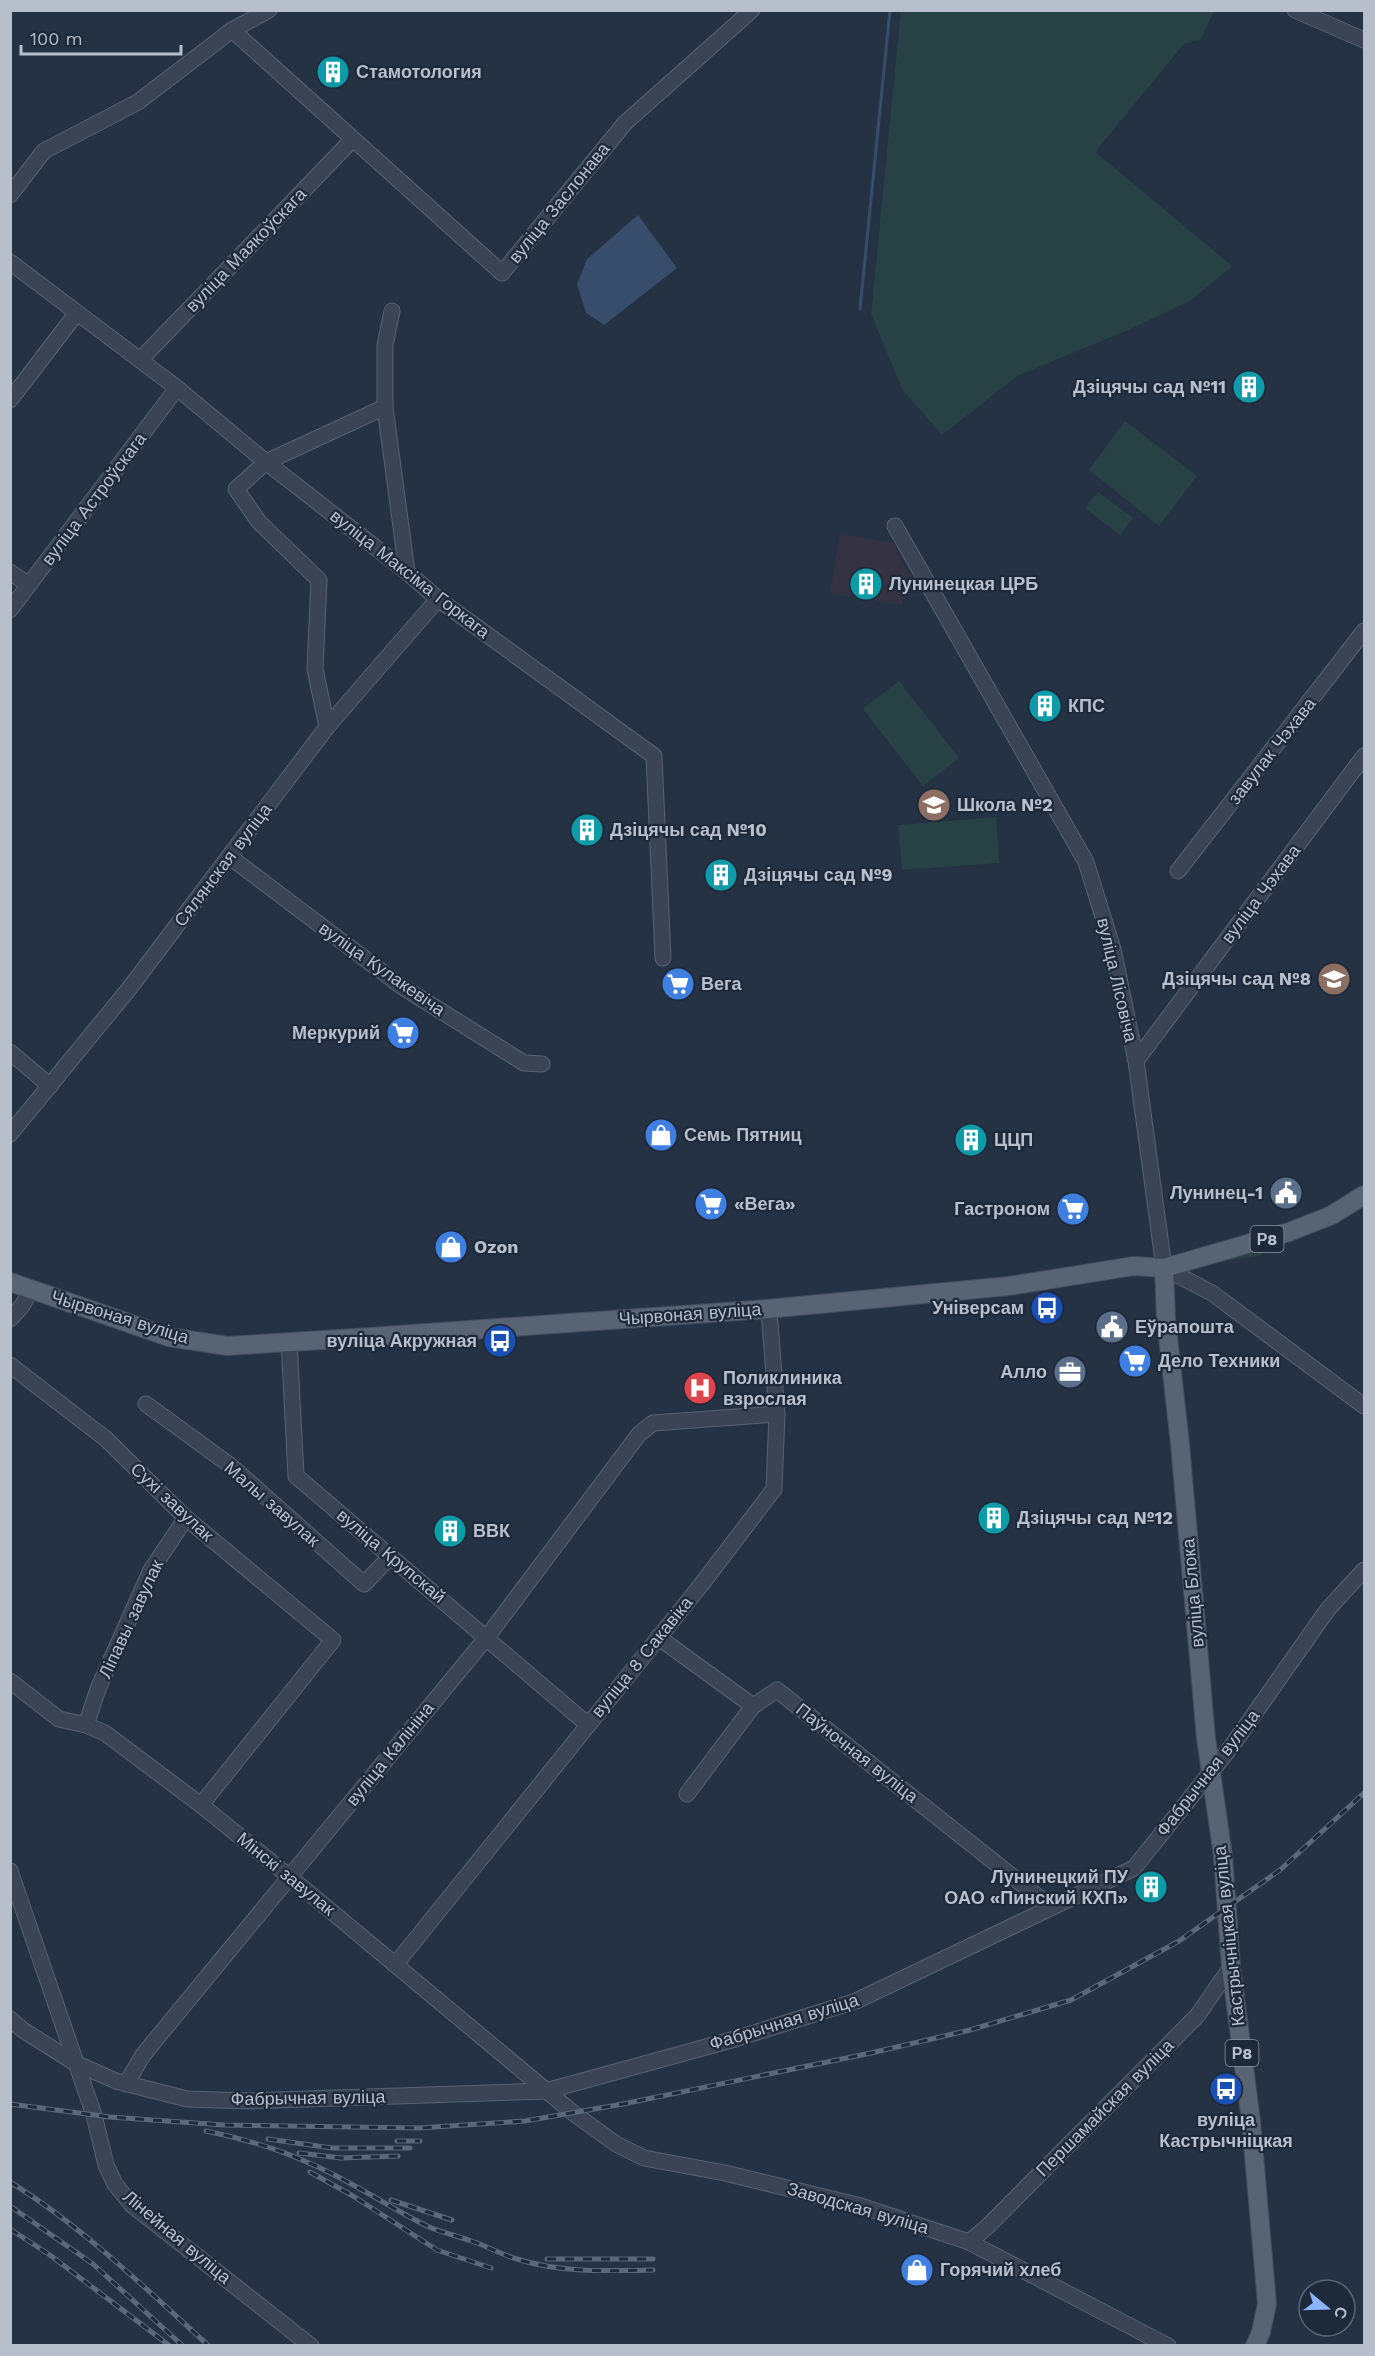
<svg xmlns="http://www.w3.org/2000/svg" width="1375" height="2356" font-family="'Work Sans',sans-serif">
	<rect width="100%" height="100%" fill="#253244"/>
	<path fill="#353244" d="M840 534 893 543 908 574 902 605 830 593Z"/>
	<g fill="#274145">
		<path d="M901 11H1214L1201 39 1184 44 1095 152 1232 266 1191 300 1133 328 1017 376 942 435 902 389 871 314Z"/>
		<path d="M1125 421 1197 476 1159 526 1089 470Z"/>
		<path d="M1098 492 1133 518 1120 535 1085 508Z"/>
		<path d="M899 681 959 758 923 786 863 709Z"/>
		<path d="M996 817 999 863 902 870 898 825Z"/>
		<path d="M1260 1249 1264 1252 1261 1255 1222 1262 1219 1261Z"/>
	</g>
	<path fill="#384c6c" d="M638 215 677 268 604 325 586 313 577 284 587 259Z"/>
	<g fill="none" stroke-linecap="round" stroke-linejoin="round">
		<path stroke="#384c6c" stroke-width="3" d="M860 309 890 10"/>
		<defs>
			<g id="minor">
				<path d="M1295 10 1364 40"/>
				<path d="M232 30 502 273 625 123 752 10"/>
				<path d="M10 195 44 151 138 102 232 30 269 10"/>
				<path d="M10 262 177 388 266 462 407 572 438 599 654 756 663 958"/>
				<path d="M392 311 385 345V407L407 572"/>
				<path d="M140 360 352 140"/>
				<path d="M10 400 76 314"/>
				<path d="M895 526 1086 862 1113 949 1136 1061 1164 1268 1212 1293 1364 1406"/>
				<path d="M10 572 29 585"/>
				<path d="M10 610 177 388"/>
				<path d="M327 727 315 669 319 580 259 522 236 489 266 462 385 407"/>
				<path d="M230 857 401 986 524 1063 542 1064"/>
				<path d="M1178 871 1364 631"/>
				<path d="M10 1052 50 1086"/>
				<path d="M1136 1061 1364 756"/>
				<path d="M10 1134 128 990 327 727 438 599"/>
				<path d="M10 1319 22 1306 31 1290"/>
				<path d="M289 1341 296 1476 587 1724"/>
				<path d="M10 1365 106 1439 186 1518 333 1640 201 1805"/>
				<path d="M146 1404 231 1466 364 1584 391 1556"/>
				<path d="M658 1637 753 1706 777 1690 1051 1907"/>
				<path d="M10 1681 59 1719 86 1725 105 1733 201 1805 290 1877 572 2112 616 2144 644 2158 725 2173 861 2206 969 2242 1168 2346"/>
				<path d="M86 1725 98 1689 151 1570 186 1518"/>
				<path d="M687 1794 753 1706"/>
				<path d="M10 1871 94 2115 106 2165 115 2184 132 2205 311 2346"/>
				<path d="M395 1965 701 1585 774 1489 777 1414 770 1323 767 1309"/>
				<path d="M10 2019 23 2030 75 2063 116 2081 187 2099 250 2101 546 2091 735 2039 856 2001 1134 1868 1231 1747 1328 1609 1364 1570"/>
				<path d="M126 2084 143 2055 487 1637 639 1434 653 1423 777 1414"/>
				<path d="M969 2242 986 2228 1197 2016 1231 1967"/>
			</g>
			<g id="major">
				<path d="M1164 1268 1166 1319 1180 1444 1206 1738 1223 1856 1231 1967 1251 2121 1267 2304 1261 2332 1255 2346"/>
				<path d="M10 1282 169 1337 227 1346 356 1338 767 1309 1009 1286 1134 1266 1164 1268 1289 1232 1332 1215 1364 1195"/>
			</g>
		</defs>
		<use href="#minor" stroke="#586271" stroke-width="17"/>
		<use href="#major" stroke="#434d5d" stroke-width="20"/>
		<use href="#minor" stroke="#3a4454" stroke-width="15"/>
		<use href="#major" stroke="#586374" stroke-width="18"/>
		<defs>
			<g id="rail">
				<path d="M10 2104 110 2117 224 2125 419 2128 525 2121 623 2104 871 2053 970 2030 1071 2000 1179 1941 1280 1870 1364 1793"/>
				<path d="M206 2131C261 2142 305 2158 355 2186 379 2199 402 2214 427 2226 442 2233 459 2236 474 2242 489 2247 502 2255 517 2259 561 2273 608 2271 653 2270"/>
				<path d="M268 2139 332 2148H410"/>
				<path d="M397 2141H420"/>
				<path d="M299 2153 341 2158 398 2156"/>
				<path d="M310 2172 353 2196 437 2250 491 2268"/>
				<path d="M10 2182C83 2227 145 2288 209 2346"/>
				<path d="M391 2200 452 2220"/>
				<path d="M10 2206 93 2264 183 2346"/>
				<path d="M10 2229 50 2255 170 2346"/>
				<path d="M547 2259H653"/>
			</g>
		</defs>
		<use href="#rail" stroke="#5b687b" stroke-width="5"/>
		<use href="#rail" stroke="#1e2939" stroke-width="3" stroke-dasharray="9" stroke-linecap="butt"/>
	</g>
	<defs>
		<symbol id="building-disc" viewBox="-11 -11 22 22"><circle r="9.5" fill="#0f9aa8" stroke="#1e2939"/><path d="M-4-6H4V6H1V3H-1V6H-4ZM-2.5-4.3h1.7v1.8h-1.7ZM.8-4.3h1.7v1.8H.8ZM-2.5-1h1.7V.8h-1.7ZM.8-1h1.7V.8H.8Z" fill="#fff"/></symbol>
		<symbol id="school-disc" viewBox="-11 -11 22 22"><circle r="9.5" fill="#8d6e63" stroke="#1e2939"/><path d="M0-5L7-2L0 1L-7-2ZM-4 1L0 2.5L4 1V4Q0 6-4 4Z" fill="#fff"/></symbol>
		<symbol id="supermarket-disc" viewBox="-11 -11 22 22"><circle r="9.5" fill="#3f7fe0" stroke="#1e2939"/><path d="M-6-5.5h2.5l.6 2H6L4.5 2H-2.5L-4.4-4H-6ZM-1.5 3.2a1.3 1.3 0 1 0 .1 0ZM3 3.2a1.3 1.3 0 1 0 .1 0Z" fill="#fff"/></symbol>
		<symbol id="shop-disc" viewBox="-11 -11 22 22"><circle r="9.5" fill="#3f7fe0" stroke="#1e2939"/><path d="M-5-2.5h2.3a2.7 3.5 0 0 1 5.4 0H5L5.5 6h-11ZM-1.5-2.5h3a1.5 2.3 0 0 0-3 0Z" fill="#fff"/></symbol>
		<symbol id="civic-disc" viewBox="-11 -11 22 22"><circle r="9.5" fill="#5c6f8a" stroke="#1e2939"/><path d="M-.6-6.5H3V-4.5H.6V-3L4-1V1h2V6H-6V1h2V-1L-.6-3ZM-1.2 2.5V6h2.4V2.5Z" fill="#fff"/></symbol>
		<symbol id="bus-disc" viewBox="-11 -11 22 22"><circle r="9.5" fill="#1a4fb4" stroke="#1e2939"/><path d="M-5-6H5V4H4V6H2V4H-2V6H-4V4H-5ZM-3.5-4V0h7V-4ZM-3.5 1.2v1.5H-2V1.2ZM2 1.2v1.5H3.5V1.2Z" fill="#fff"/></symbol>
		<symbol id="office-disc" viewBox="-11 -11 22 22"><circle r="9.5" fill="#5c6f8a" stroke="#1e2939"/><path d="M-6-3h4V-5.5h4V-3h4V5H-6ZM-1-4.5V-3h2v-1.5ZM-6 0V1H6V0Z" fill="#fff"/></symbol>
		<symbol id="hospital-disc" viewBox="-11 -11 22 22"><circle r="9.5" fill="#e0444e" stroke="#1e2939"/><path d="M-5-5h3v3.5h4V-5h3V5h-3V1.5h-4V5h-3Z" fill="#fff"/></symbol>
	</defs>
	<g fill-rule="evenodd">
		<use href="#building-disc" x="314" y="53" width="38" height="38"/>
		<use href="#building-disc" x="1230" y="368" width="38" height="38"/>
		<use href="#building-disc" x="847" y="565" width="38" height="38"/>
		<use href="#building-disc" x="1026" y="687" width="38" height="38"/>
		<use href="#school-disc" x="915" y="786" width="38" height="38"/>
		<use href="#building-disc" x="568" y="811" width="38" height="38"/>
		<use href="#building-disc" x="702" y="856" width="38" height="38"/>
		<use href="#school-disc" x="1315" y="960" width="38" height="38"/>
		<use href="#supermarket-disc" x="659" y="965" width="38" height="38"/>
		<use href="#supermarket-disc" x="384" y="1014" width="38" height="38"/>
		<use href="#shop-disc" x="642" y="1116" width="38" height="38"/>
		<use href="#building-disc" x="952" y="1121" width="38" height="38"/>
		<use href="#civic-disc" x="1267" y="1174" width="38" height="38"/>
		<use href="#supermarket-disc" x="692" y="1185" width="38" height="38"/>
		<use href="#supermarket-disc" x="1054" y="1190" width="38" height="38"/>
		<use href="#shop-disc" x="432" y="1228" width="38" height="38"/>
		<use href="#bus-disc" x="1028" y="1289" width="38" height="38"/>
		<use href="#civic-disc" x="1093" y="1308" width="38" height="38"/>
		<use href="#bus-disc" x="481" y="1322" width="38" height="38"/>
		<use href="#supermarket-disc" x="1116" y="1342" width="38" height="38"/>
		<use href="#office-disc" x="1051" y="1353" width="38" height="38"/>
		<use href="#hospital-disc" x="681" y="1369" width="38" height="38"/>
		<use href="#building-disc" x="975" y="1499" width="38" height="38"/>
		<use href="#building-disc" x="431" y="1512" width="38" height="38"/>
		<use href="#building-disc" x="1132" y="1868" width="38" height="38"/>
		<use href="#bus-disc" x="1207" y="2070" width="38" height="38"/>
		<use href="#shop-disc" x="898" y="2251" width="38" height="38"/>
	</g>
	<g text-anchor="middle" stroke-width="4.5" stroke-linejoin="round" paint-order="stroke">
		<g fill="#1e2939" stroke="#8992a1" stroke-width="1.5">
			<rect x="1250.5" y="1226" width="33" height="26" rx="4.5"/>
			<rect x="1225.5" y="2040" width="33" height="26" rx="4.5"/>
		</g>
		<g font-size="16" font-weight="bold" fill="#b7bfcd">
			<text x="1267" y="1245">Р8</text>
			<text x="1242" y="2059">Р8</text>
		</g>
		<g font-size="18" font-weight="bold" fill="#b7bfcd" stroke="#1e2939" text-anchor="start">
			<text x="356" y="78">Стамотология</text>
			<text x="1226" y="393" text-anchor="end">Дзіцячы сад №11</text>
			<text x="889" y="590">Лунинецкая ЦРБ</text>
			<text x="1068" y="712">КПС</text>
			<text x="957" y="811">Школа №2</text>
			<text x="610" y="836">Дзіцячы сад №10</text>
			<text x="744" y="881">Дзіцячы сад №9</text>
			<text x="1311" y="985" text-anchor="end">Дзіцячы сад №8</text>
			<text x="701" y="990">Вега</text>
			<text x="380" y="1039" text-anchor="end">Меркурий</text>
			<text x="684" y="1141">Семь Пятниц</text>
			<text x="994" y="1146">ЦЦП</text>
			<text x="1263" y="1199" text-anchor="end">Лунинец-1</text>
			<text x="734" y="1210">«Вега»</text>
			<text x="1050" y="1215" text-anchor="end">Гастроном</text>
			<text x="474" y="1253">Ozon</text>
			<text x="1024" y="1314" text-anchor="end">Універсам</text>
			<text x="1135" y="1333">Еўрапошта</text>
			<text x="477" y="1347" text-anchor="end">вуліца Акружная</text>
			<text x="1158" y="1367">Дело Техники</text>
			<text x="1047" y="1378" text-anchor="end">Алло</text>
			<text x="723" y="1384">Поликлиника<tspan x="723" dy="21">взрослая</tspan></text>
			<text x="1017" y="1524">Дзіцячы сад №12</text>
			<text x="473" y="1537">ВВК</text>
			<text x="1128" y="1883" text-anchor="end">Лунинецкий ПУ<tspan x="1128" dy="21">ОАО «Пинский КХП»</tspan></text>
			<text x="1226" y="2126" text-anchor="middle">вуліца<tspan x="1226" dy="21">Кастрычніцкая</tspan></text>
			<text x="940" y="2276">Горячий хлеб</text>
		</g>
		<g font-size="18" fill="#b7bfcd" stroke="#1e2939">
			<text transform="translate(559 203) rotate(-51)" y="6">вуліца Заслонава</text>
			<text transform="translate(246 250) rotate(-46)" y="6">вуліца Маякоўскага</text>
			<text transform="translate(94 499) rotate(-53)" y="6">вуліца Астроўскага</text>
			<text transform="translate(410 574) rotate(38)" y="6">вуліца Максіма Горкага</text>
			<text transform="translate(1272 751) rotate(-52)" y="6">завулак Чэхава</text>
			<text transform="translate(223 865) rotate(-53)" y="6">Сялянская вуліца</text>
			<text transform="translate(1261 894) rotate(-53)" y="6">вуліца Чэхава</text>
			<text transform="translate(382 969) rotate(35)" y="6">вуліца Кулакевіча</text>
			<text transform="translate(1117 980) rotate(77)" y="6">вуліца Лісовіча</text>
			<text transform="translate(690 1314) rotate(-4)" y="6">Чырвоная вуліца</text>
			<text transform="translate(120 1317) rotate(17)" y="6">Чырвоная вуліца</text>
			<text transform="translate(172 1502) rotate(43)" y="6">Сухі завулак</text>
			<text transform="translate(272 1504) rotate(41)" y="6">Малы завулак</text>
			<text transform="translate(391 1556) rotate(40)" y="6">вуліца Крупскай</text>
			<text transform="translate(1193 1593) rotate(-95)" y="6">вуліца Блока</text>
			<text transform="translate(131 1619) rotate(-65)" y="6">Ліпавы завулак</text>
			<text transform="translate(642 1657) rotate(-51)" y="6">вуліца 8 Сакавіка</text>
			<text transform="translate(857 1753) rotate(38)" y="6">Паўночная вуліца</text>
			<text transform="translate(390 1754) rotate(-51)" y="6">вуліца Калініна</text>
			<text transform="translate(1208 1773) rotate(-52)" y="6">Фабрычная вуліца</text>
			<text transform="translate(286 1874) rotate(39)" y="6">Мінскі завулак</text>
			<text transform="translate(1229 1936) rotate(-96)" y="6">Кастрычніцкая вуліца</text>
			<text transform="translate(784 2022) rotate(-17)" y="6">Фабрычная вуліца</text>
			<text transform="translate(308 2098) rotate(-1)" y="6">Фабрычная вуліца</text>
			<text transform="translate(1105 2108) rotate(-45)" y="6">Першамайская вуліца</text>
			<text transform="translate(858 2208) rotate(16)" y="6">Заводская вуліца</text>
			<text transform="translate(177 2237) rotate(40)" y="6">Лінейная вуліца</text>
		</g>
	</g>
	<rect width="1375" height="2356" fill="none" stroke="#b7bfcd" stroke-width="24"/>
	<g transform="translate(1327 2308) rotate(109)"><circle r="28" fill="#1e2939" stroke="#5b6574" stroke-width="1.5"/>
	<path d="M0-4.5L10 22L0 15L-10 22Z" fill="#8bb5ff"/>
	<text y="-9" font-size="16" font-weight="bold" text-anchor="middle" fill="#b7bfcd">С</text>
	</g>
	<path d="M21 45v9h160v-9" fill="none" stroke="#b7bfcd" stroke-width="3"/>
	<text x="30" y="45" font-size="18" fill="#b7bfcd" stroke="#1e2939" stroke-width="4.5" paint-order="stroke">100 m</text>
</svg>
